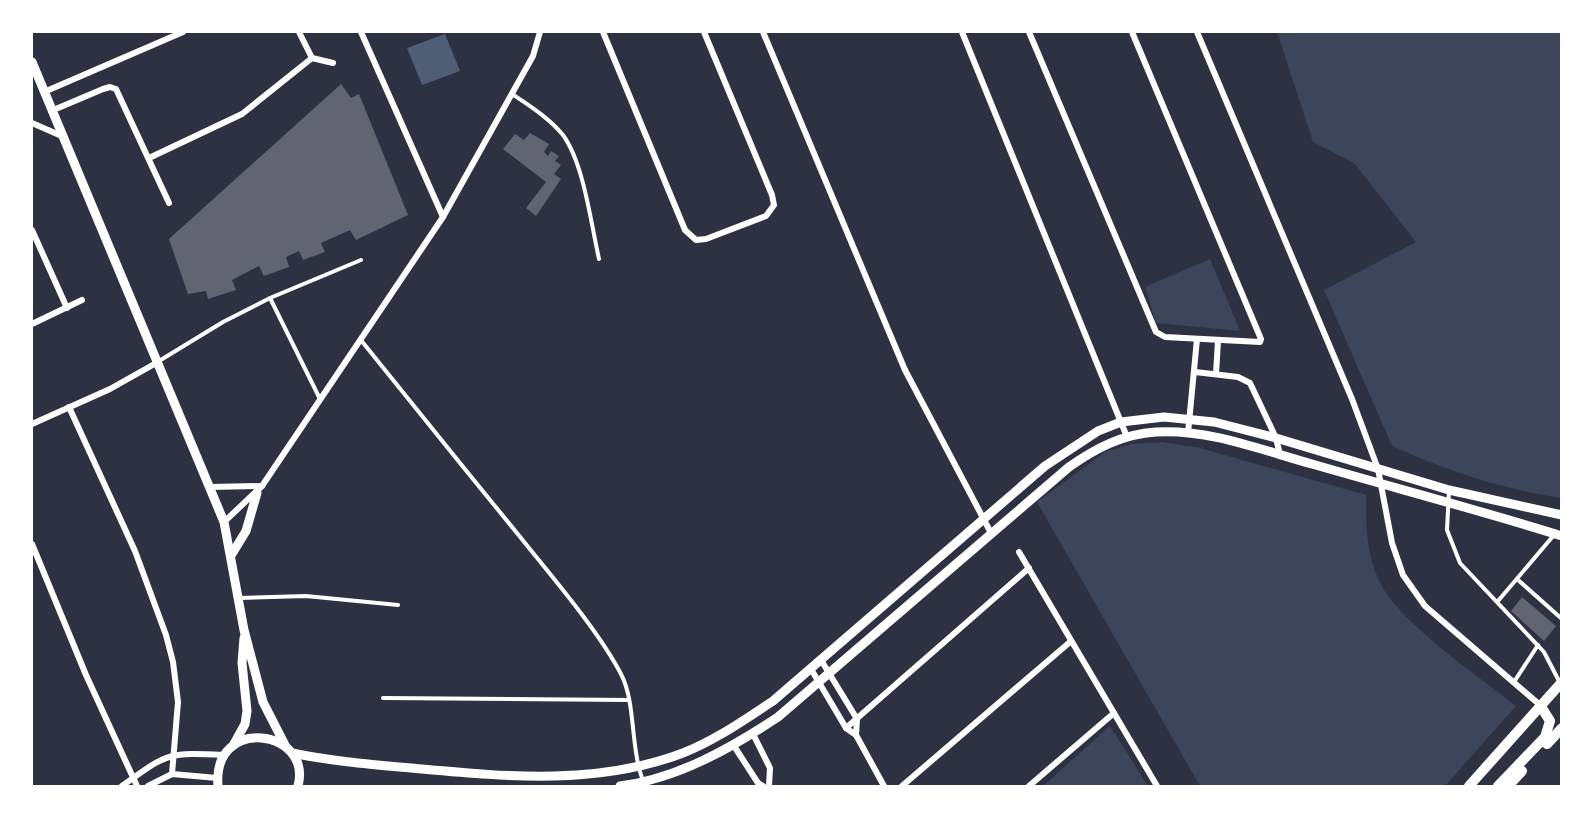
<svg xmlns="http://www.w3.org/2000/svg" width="1593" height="818" font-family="Karla,sans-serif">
	<rect width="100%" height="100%" fill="#2d3142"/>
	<g fill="#3c4559">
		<path d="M1277 32H1561V498C1499 488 1450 472 1392 446L1324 290 1416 242 1354 163 1313 142Z"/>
		<path d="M1210 259 1240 331 1156 323 1145 287Z"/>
		<path d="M1163 442 1200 448 1366 495C1366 523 1366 549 1377 576 1393 619 1479 676 1516 706L1445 786H1200L1037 502 1105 452 1131 444Z"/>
		<path d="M1110 726 1148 786H1043Z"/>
	</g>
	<path fill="#4f5d75" d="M445 34 460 71 422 85 407 48Z"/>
	<g fill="#626471">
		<path d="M341 84 351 98 359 94 408 215 356 240 350 230 321 243 325 252 303 260 299 251 286 257 289 267 264 276 259 266 232 280 236 290 208 299 206 291 188 294 169 239Z"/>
		<path d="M530 133 549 144 544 152 548 156 551 151 559 156 555 161 561 165 554 174 561 179 536 216 526 208 546 182 503 149 515 134 524 140Z"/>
		<path d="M1522 597 1556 626 1544 641 1511 611Z"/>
	</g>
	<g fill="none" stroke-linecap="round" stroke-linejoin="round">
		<g stroke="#fff" stroke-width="4">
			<path d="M512 94C530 106 549 118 563 135 584 164 591 224 599 259"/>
			<path d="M270 298 320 399"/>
			<path d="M360 339C413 405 467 472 521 538 552 577 598 630 621 674 636 703 630 746 643 781"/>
			<path d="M159 361 223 322 270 298 361 260"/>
			<path d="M1449 491 1447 530 1460 563 1544 652 1560 683"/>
			<path d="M1517 579 1562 619"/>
			<path d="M240 598 306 596 398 605"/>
			<path d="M1498 601 1554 535"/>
			<path d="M1514 682 1538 645"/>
			<path d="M383 698 629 700"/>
		</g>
		<g stroke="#fff" stroke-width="6">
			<path d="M299 32 312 58"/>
			<path d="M361 32 443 217"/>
			<path d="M603 32 685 230 696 240 706 239 766 216 774 205 772 195 704 32"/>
			<path d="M763 32 905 370 991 533"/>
			<path d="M962 32 1127 437"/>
			<path d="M1029 32 1156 332 1165 337 1260 342 1261 339 1132 32"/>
			<path d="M1197 32 1352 399 1378 469 1392 543 1403 575 1425 606 1540 705"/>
			<path d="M312 58 333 63"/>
			<path d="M44 92 183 32"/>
			<path d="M51 111 103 89 110 87 116 89 169 203"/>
			<path d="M32 123 64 137"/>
			<path d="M149 158 242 114 312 58"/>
			<path d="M32 230 67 308"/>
			<path d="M32 324 82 300"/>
			<path d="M1195 372 1238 377 1250 383 1276 438 1280 455"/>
			<path d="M1216 374 1218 341"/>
			<path d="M69 407 135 551 166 635 173 662 178 702 172 774"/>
			<path d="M32 424 110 389 158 362"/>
			<path d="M1188 433 1197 339"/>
			<path d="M210 487 262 486"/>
			<path d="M224 522 262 486 443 217 533 56 540 32"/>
			<path d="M32 544 86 675 137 786"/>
			<path d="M1019 552 1157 786"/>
			<path d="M821 660 857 719 856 735"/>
			<path d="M811 669 846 728 856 735 884 786"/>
			<path d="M846 728 1029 568"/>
			<path d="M753 734 770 768 769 786"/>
			<path d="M734 746 758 783 763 786"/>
			<path d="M122 786C168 753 167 752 224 755"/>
			<path d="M148 786 172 774 217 778"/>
			<path d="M902 786 1070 642"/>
			<path d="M1029 786 1114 713"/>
		</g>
		<g stroke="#fff" stroke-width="9">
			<path d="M32 62 224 522 244 630 263 702 286 747"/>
			<path d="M232 554 246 531 257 493"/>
			<path d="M234 744 245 724 247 711 242 663 244 638"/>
			<path d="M292 753C335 762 379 765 422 769 510 777 599 785 683 753 716 740 744 720 773 701L1045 466 1098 431 1121 422 1164 417 1214 422 1276 438 1449 490 1562 515"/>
			<path d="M218 786C212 715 313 729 298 786"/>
			<path d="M620 786C677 779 731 748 778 717L1069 467C1096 448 1123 434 1156 432 1210 429 1261 450 1312 464 1395 488 1479 510 1562 536"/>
		</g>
		<g stroke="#fff" stroke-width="10">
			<path d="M1547 744 1562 728"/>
			<path d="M1469 786 1562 682"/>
			<path d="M1498 786 1545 737 1550 721 1540 705"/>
			<path d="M1508 786 1522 771"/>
		</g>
	</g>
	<rect width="1593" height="818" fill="none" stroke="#ffffff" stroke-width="66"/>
</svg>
